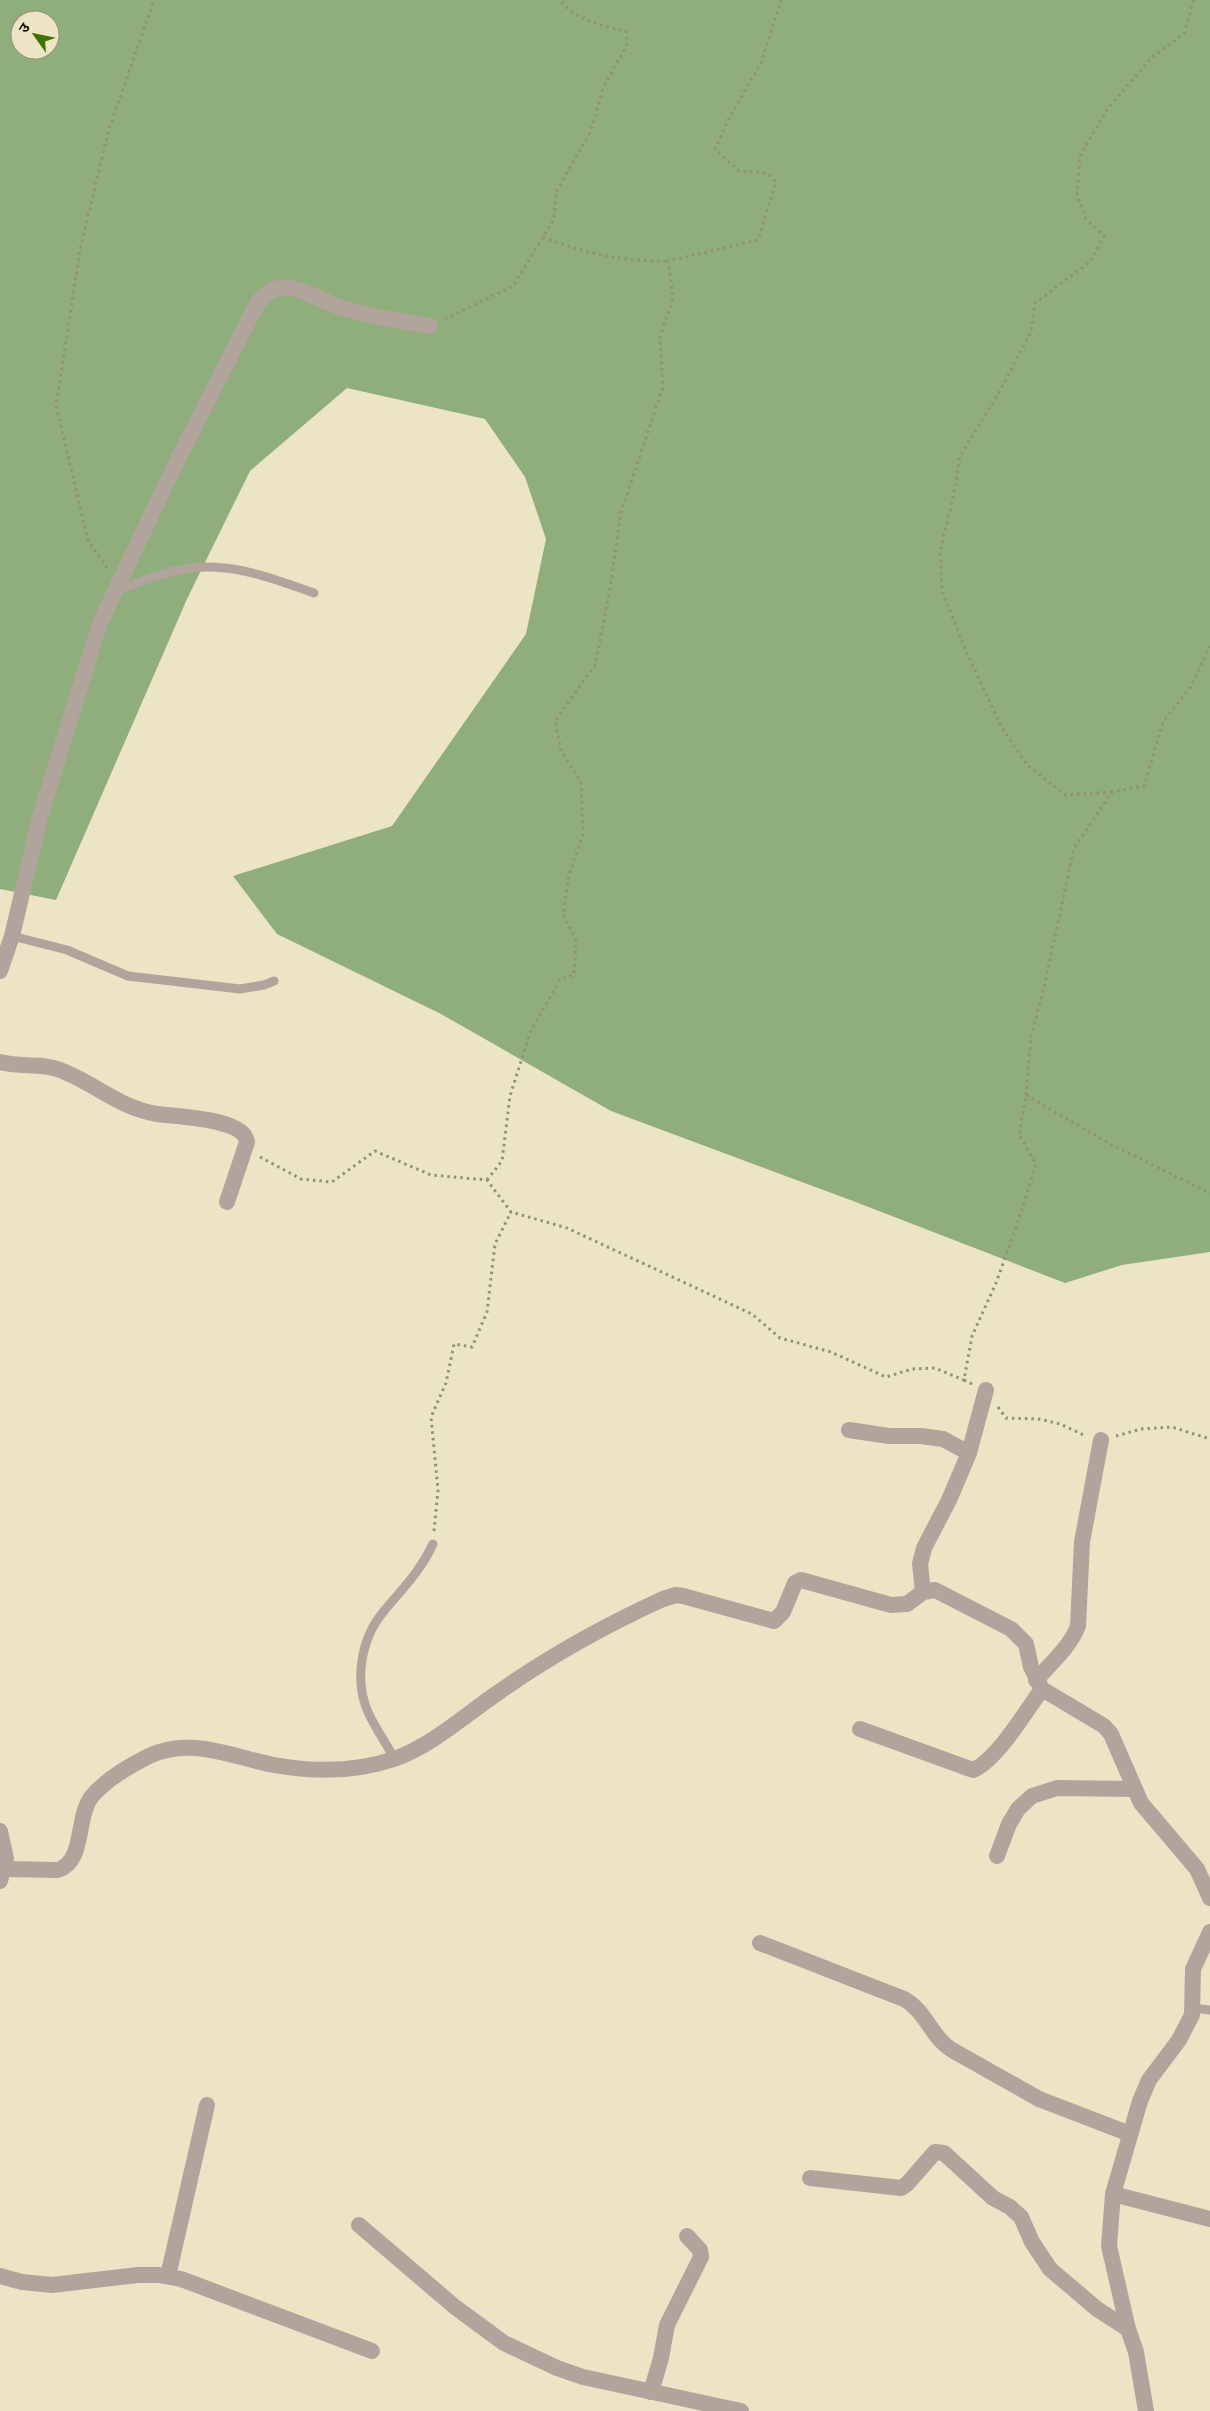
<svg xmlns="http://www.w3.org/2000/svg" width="1210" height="2411" font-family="Inter,'Noto Sans Devanagari',sans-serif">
	<rect width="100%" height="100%" fill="#ebe5c6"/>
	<path fill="#8fae7c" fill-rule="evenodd" d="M0 0H1210V1252L1122 1265 1065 1283 853 1201 611 1111 441 1014 277 934 233 876 392 826 526 634 546 539 525 477 485 419 347 388 250 471 187 599 56 900 0 889ZM20 20H50V50H20Z"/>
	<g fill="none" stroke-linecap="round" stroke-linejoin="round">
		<g stroke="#938f78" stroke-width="3" stroke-dasharray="2.5 4" stroke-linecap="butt">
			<path d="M543 237C583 253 625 262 668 261"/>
			<path d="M445 319 513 286 554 219 556 192 591 131 603 88 627 45 626 31C602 26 575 20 560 0"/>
			<path d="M107 568 88 540 56 406 80 250 109 129 154 0"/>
			<path d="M1112 792 1066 795 1027 765 1002 728 967 653 942 591 940 551 953 499 960 456 999 393 1031 332 1035 303 1090 262 1104 236 1086 219 1077 195 1080 156 1106 111 1152 57 1184 34 1194 0"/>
			<path d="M1026 1095 1031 1036 1043 992 1074 848 1112 792 1144 786 1163 722 1190 688 1210 646"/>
			<path d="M260 1157 301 1179 332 1182 375 1151 431 1175 487 1180 511 1212 567 1228 752 1314 780 1338 831 1352 886 1377 912 1369 935 1368 964 1380"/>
			<path d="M487 1180 502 1161 510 1096 530 1033 560 979 574 975 576 940 563 915 569 875 583 834 581 782 561 751 555 721 595 665 610 589 621 512 663 387 660 337 673 298 668 261 758 240 776 182 767 173 739 171 715 149 729 118 761 63 781 0"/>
			<path d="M972 1384 964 1380 972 1336 996 1283 1019 1219 1036 1164 1019 1135 1026 1095 1110 1144 1210 1193"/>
			<path d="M998 1407 1006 1418 1039 1419 1060 1424 1086 1436"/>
			<path d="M1116 1436 1141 1429 1172 1427 1210 1439"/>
			<path d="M434 1531 438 1490 431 1417 446 1383 454 1344 472 1347 487 1312 495 1244 511 1212"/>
		</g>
		<g stroke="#b1a49d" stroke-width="9">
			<path d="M117 591C200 555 231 563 314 593"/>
			<path d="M12 936 67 950 128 976 240 989 264 985 274 981"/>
			<path d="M394 1758C386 1743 375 1728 368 1712 354 1680 361 1638 384 1611 403 1588 420 1572 433 1544"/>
			<path d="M1193 2008 1210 2010"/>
		</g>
		<g stroke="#b1a49d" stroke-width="16">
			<path d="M0 971 12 936 40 817 100 623 177 461 258 302C264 296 271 289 280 288 301 285 323 303 343 308 371 317 401 321 430 326"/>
			<path d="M0 1062C20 1068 40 1062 60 1070 93 1082 121 1109 157 1114 177 1117 244 1118 247 1142L227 1202"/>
			<path d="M849 1430 889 1436H921L943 1439 969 1453"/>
			<path d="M923 1592 920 1564 924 1548 949 1500 969 1453 986 1390"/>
			<path d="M1036 1680C1051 1663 1070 1647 1078 1626L1082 1542 1101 1440"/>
			<path d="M860 1729 973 1770C997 1760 1026 1711 1042 1689"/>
			<path d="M0 1831 6 1859 0 1881"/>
			<path d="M997 1856 1009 1824 1018 1809 1032 1796 1057 1788 1133 1789"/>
			<path d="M5 1869 58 1870C86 1861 75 1815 93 1795 107 1779 131 1765 149 1756 191 1736 232 1757 274 1765 313 1772 356 1772 394 1759 433 1745 465 1715 499 1692 550 1656 606 1625 663 1599L676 1595 683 1596 774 1621 783 1612 795 1583 801 1580 891 1605 907 1604 923 1592 935 1590 1011 1629 1026 1644 1031 1667 1042 1689 1104 1726 1111 1734 1141 1803 1197 1869 1210 1898"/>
			<path d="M760 1943 904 1999C926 2011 931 2037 952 2050L1039 2099 1130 2134"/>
			<path d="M810 2178 901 2188 907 2184 935 2152 944 2153 993 2198 1010 2207 1021 2217 1032 2242 1050 2269 1097 2309 1128 2329"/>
			<path d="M1113 2194 1210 2219"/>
			<path d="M359 2225 455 2307 504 2343 557 2368 583 2377 741 2411"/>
			<path d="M0 2276 22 2282 52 2285 138 2275H159L181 2279 372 2351"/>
			<path d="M168 2276 207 2105"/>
			<path d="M651 2392 661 2358 667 2325 701 2257 700 2250 687 2236"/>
			<path d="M1146 2411 1136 2352 1128 2329 1109 2246 1113 2194 1140 2101 1149 2080 1179 2040 1192 2015 1193 1969 1210 1932"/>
		</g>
	</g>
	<g transform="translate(35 35) rotate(303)"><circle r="24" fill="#ebe5c6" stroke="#959079"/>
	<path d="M0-4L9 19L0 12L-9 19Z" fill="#3c7401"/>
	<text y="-8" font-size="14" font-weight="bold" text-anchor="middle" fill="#131106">उ</text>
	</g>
</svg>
